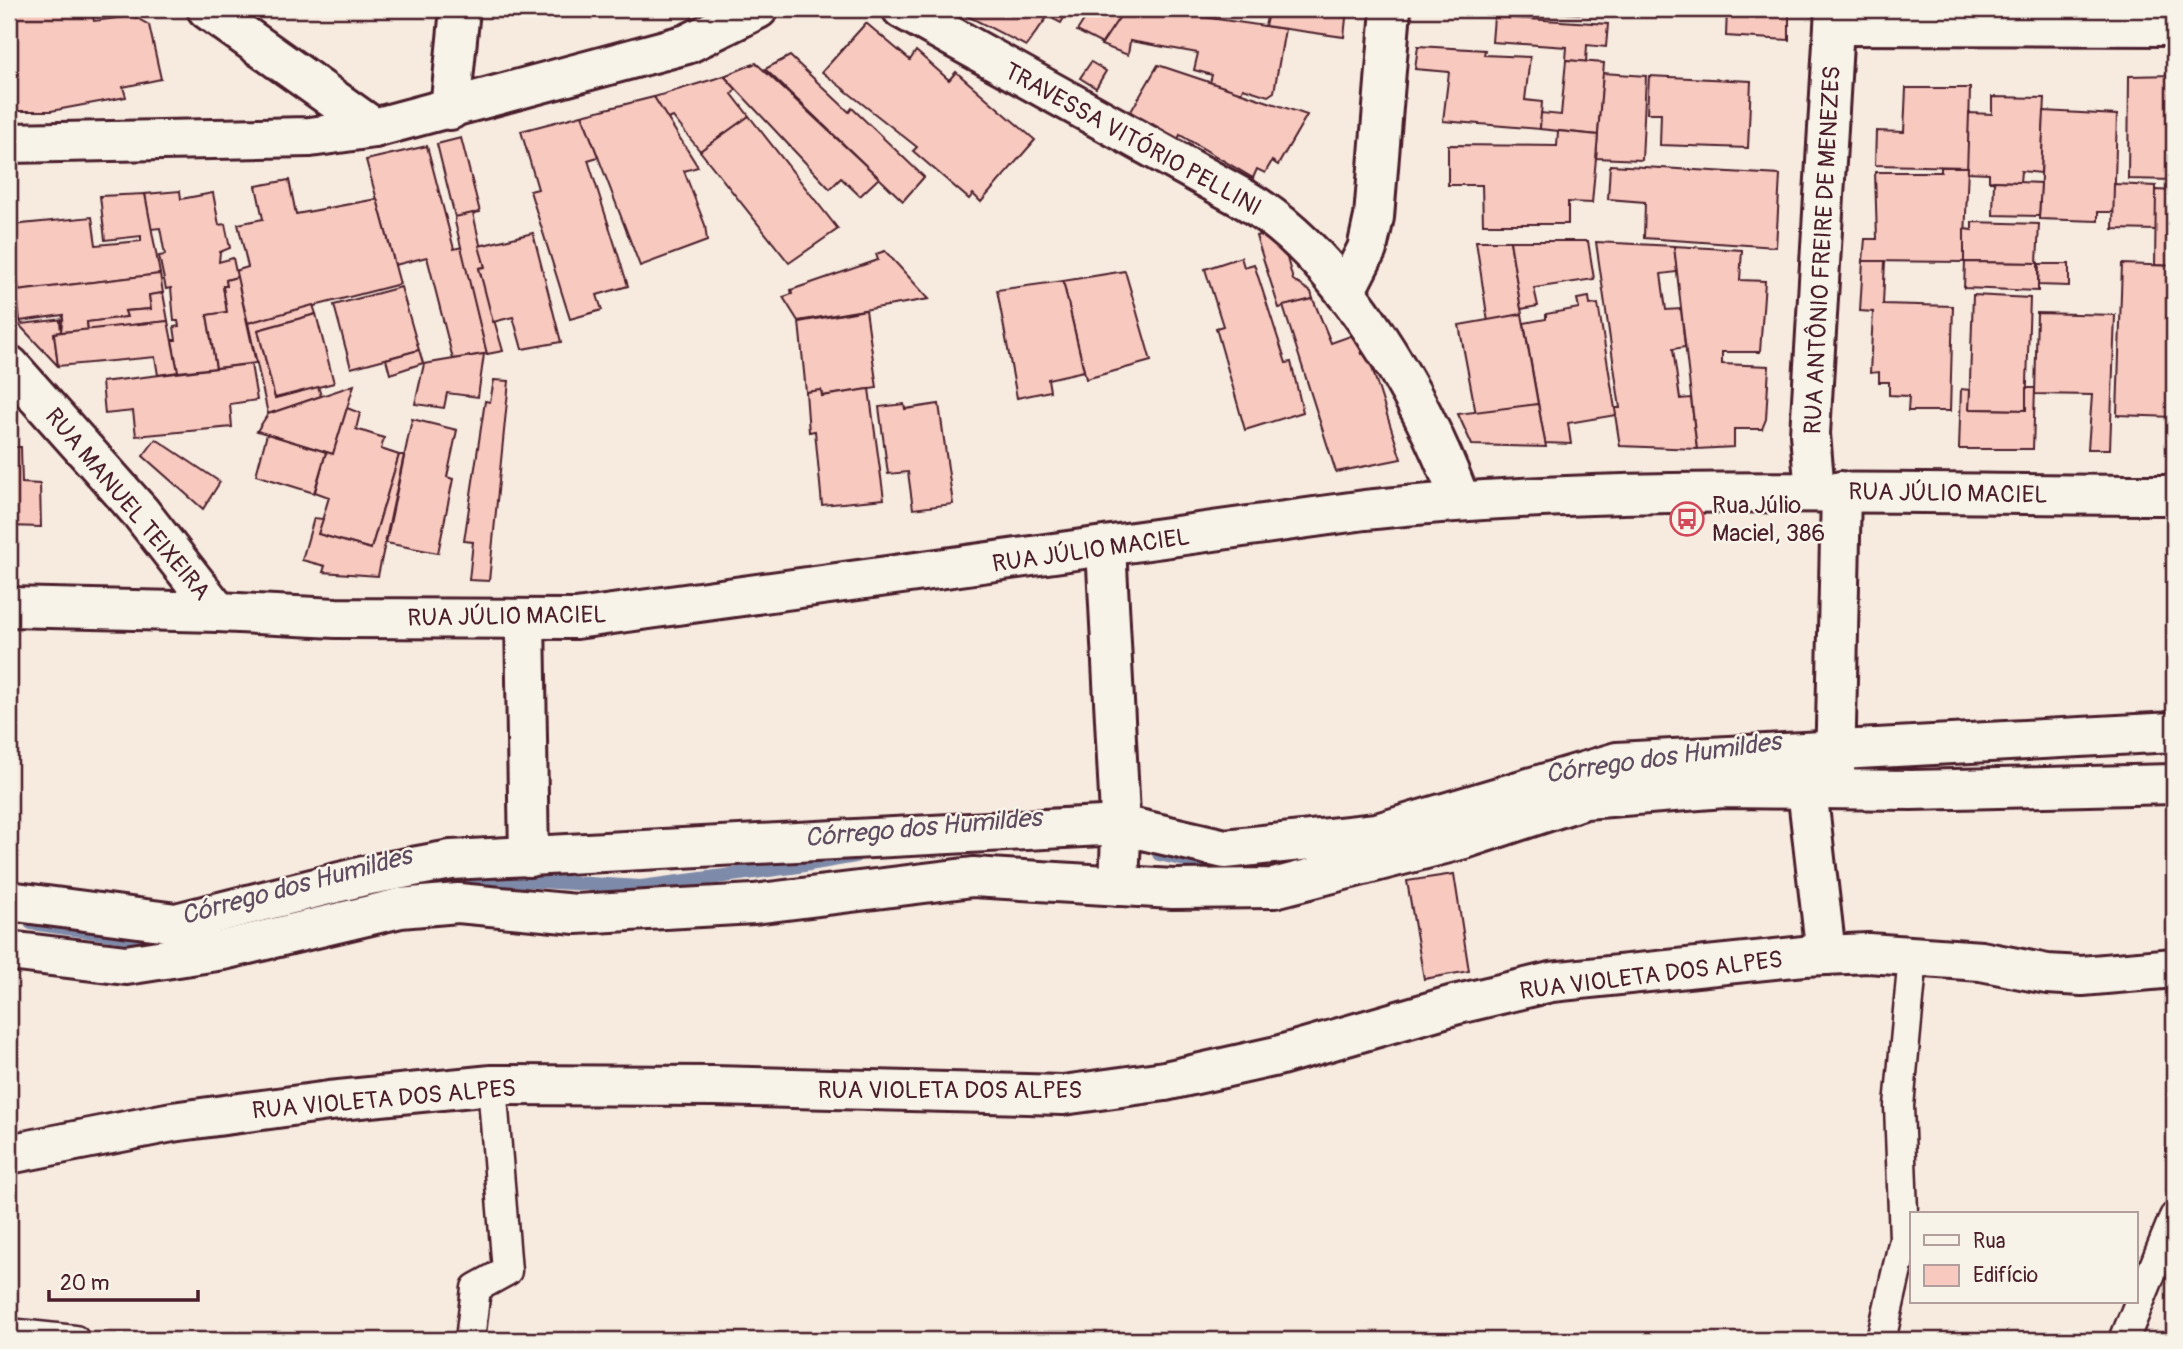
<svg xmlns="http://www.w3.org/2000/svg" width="2183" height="1349" font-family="Pangolin,sans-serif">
	<rect width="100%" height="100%" fill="#f7ebe0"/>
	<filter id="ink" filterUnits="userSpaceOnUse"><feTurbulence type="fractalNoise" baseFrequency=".0143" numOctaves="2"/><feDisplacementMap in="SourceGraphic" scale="14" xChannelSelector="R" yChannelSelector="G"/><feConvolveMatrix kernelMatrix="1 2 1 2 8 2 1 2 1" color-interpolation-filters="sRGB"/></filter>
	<g filter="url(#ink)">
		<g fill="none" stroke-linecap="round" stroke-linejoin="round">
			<g stroke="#7e8aa9" stroke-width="14">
				<path d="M1159 854 1220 868 1239 866"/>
				<path d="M468 877 641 887 792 867 855 856"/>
				<path d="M31 923 177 943"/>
			</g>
		</g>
		<g fill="#f8c9bf" stroke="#4a1f2b" stroke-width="2">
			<path d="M9 9H91L94 21 133 16 149 25 161 79 123 87 126 97 51 111H13L9 78Z"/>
			<path d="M568 9H608L568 15Z"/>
			<path d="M954 9H1034L1048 16 1026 46Z"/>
			<path d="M1034 9H1069L1061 23Z"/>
			<path d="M1091 9H1125L1102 44 1077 31Z"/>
			<path d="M1125 9H1148L1285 29 1274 92 1268 96 1243 88 1241 93 1210 83 1212 75 1194 70 1198 53 1130 41 1128 55 1101 45Z"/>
			<path d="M1148 9H1190L1189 14Z"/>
			<path d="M1269 9H1347L1344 37 1265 26Z"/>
			<path d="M1501 9H1583L1582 14Z"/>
			<path d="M1727 9H1789V40L1726 36Z"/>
			<path d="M1494 17 1608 24 1606 47 1587 45 1586 62 1566 60 1567 47 1492 42Z"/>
			<path d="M866 23 910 60 916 51 949 80 956 72 1035 140 981 202 973 194 969 199 913 151 917 147 822 72Z"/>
			<path d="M1418 46 1485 50 1484 55 1530 57 1525 100 1542 102 1540 129 1443 121 1449 72 1415 69Z"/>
			<path d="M790 56 849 112 852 108 924 177 903 201 765 69Z"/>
			<path d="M1566 60 1604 63 1598 135 1540 129 1541 113 1561 115Z"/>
			<path d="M1091 62 1106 71 1096 88 1080 78Z"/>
			<path d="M756 63 879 178 860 196 841 178 830 189 724 76Z"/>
			<path d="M1158 65 1227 88 1307 115 1278 165 1272 161 1265 173 1257 169 1253 178 1180 135 1178 139 1130 113Z"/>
			<path d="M1603 73 1646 76 1642 160 1596 158Z"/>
			<path d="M2174 75V180L2128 179 2129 76Z"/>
			<path d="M724 76 736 89 732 94 749 116 700 151 673 117 666 120 654 97Z"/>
			<path d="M1649 76 1751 81 1748 148 1660 145 1661 113H1647Z"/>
			<path d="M9 78H10L13 111H9Z"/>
			<path d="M1906 88H1970L1968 167 1875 165 1876 131 1904 132Z"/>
			<path d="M654 97 698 167 684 171 705 225 707 241 640 266 582 115Z"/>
			<path d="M1992 97 2045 98 2041 173 2021 171 2020 182 1989 181V173L1967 172 1969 113 1992 114Z"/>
			<path d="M2044 111 2117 115 2114 212H2098V221L2039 219Z"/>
			<path d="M582 115 598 157 588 160 628 286 597 295 602 310 570 319 530 191 538 189 521 131Z"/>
			<path d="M749 116 838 229 789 263 700 151Z"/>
			<path d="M1558 131 1598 135 1592 203 1568 202V224H1483L1482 185H1448V145L1557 146Z"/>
			<path d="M461 138 480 212 455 217 437 144Z"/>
			<path d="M427 146 454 249 462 247 487 354H484L453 359 427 257 395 265 366 160Z"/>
			<path d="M1610 165 1780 175 1776 247 1644 238 1645 202 1608 199Z"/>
			<path d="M1941 167H1968L1964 262 1863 261 1865 239H1877L1875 172H1941Z"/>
			<path d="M289 180 296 214 377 199 400 284 248 323 235 271 248 267 238 224 263 219 256 186Z"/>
			<path d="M1994 181 2041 183 2039 216 1993 215Z"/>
			<path d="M2114 184 2156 186V230L2113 229Z"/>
			<path d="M2156 190 2174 191V266L2155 265Z"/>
			<path d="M180 191 181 199 213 193 219 225 225 224 230 248 220 252 219 262 233 258 237 277 226 280 227 286H223L227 312 207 315 216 368 178 372 172 340H176L174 327 179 326 178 321H174L171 288 166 289 159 256 165 255 160 228 151 229 145 194Z"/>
			<path d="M145 194 160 274 19 291 12 225 92 217 96 245 141 241V236L105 240 100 196Z"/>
			<path d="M473 213 485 267 479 268 503 351 487 354 455 222V217Z"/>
			<path d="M1972 222 2039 224 2037 263 1964 262V229L1972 230Z"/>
			<path d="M1279 229 1293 280 1311 292 1313 299 1279 308 1256 236Z"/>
			<path d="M533 233 561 342 522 349 513 317 493 322 479 268 485 267 479 246Z"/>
			<path d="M1476 241H1510L1522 314 1488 322Z"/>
			<path d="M1510 241H1588L1594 279 1534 288 1538 306 1521 309Z"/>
			<path d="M1596 242 1674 246 1677 272 1661 274 1666 310 1681 309 1685 347 1673 349 1680 399 1691 398 1697 449 1620 446 1614 408H1620Z"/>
			<path d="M1674 246 1742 250 1740 280 1765 281 1760 352H1722V364L1769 366 1766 419 1762 429H1734V447L1697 449Z"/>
			<path d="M885 251 929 299 798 321 783 297 792 294 791 290 878 260 876 254Z"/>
			<path d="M1241 257 1244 267 1254 264 1286 363 1291 362 1303 412 1245 430 1216 328 1223 326 1205 269Z"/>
			<path d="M1863 261H1885L1883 304 1953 306 1950 411H1908L1909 396 1889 395V382H1879V372L1870 373 1873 312 1860 311Z"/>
			<path d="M1965 262 2038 263V291L1964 288Z"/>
			<path d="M2039 264H2069V286L2038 285Z"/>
			<path d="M2122 264 2174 266V417L2117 415Z"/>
			<path d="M1125 271 1151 361 1086 379 1063 281Z"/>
			<path d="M160 274 163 293 149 295 151 309 125 311 127 317 87 322 88 330 61 332 63 315 20 321 17 291Z"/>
			<path d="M237 277 256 363 216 368 207 315 227 312 223 286H227L226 280Z"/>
			<path d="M1063 281 1084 371 1048 379 1050 391 1017 398 997 290Z"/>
			<path d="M401 287 419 350 351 368 334 305Z"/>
			<path d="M163 293 168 321 88 330 87 322 127 317 125 311 151 309 149 295Z"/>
			<path d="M1973 295 2030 298 2026 410 1969 409Z"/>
			<path d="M1589 297 1590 305 1598 304 1616 415 1568 423 1571 444 1545 443 1524 323 1546 319V314L1579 308 1577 299Z"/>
			<path d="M1313 299 1331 343 1356 334 1362 354 1380 348 1385 367 1373 371 1401 459 1336 472 1283 306Z"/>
			<path d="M313 305 316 314 258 330 275 398 318 386 321 396 268 414 248 323Z"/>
			<path d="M9 306 22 324 64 319 60 321 61 332 54 333 58 366 9 314Z"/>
			<path d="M866 310 877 388 822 396 821 390 806 392 799 322Z"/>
			<path d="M2037 313 2115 315 2110 449H2088L2092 395 2035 394Z"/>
			<path d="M316 314 334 383 275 398 258 330Z"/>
			<path d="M1522 314 1538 404 1476 414 1459 325Z"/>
			<path d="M168 321 178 372 158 375 155 357 58 366 54 333Z"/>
			<path d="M419 350 423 363 390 374 386 359Z"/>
			<path d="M484 354 478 397 447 393 444 408 415 404 424 364Z"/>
			<path d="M251 364 257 400 230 404 232 427 136 436 133 411 105 414 102 382Z"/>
			<path d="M494 380 509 381 489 581 469 580 473 542 464 541 485 401 490 402Z"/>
			<path d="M354 385 333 454 257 431 268 414Z"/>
			<path d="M2026 388H2035L2033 449H1959L1961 389 1970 390 1969 409 2026 410Z"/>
			<path d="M869 389 884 499 822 505 815 431 809 432 806 392 821 390 822 396Z"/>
			<path d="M904 404 905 409 939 404 953 504 913 509 908 472 888 474 879 407Z"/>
			<path d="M1538 404 1546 447 1472 445 1458 414Z"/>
			<path d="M347 408 360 413 356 429 384 438 381 449 399 455 371 549 318 534 329 497 315 492 326 452 333 454Z"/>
			<path d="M412 419 457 430 447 477 453 479 438 553 386 543Z"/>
			<path d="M267 434 326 452 314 493 256 475Z"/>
			<path d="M156 439 220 482 203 509 143 456Z"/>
			<path d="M9 447H21L22 483 40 484 41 527 9 526Z"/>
			<path d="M399 455H404L378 576 323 572 325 566 302 560 314 518 323 519 318 534 371 549Z"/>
			<path d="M1454 874 1469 971 1424 979 1407 881Z"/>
		</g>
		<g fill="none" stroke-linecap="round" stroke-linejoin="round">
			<defs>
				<g id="service">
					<path d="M9 1333 75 1340"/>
					<path d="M470 1340 476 1288 507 1271 492 1085"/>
					<path d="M1881 1340 1904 1239 1899 1106 1913 957"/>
					<path d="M2124 1340 2174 1217"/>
				</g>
				<g id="pedestrian">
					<path d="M1106 547 1121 835 1119 886"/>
					<path d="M525 619 529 857"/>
					<path d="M1835 773 1841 491"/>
					<path d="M1807 789 1826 955"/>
					<path d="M9 901 176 923 364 876 451 860 1121 825 1225 849 1377 833 1617 762 2174 732"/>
					<path d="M9 951 126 965 223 950 400 908 458 903 576 914 754 904 973 877 1173 889 1274 888 1464 839 1585 799 1724 788 1911 790 2174 784"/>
				</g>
				<g id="minor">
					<path d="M207 9 374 128"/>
					<path d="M902 9 1246 200C1341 255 1422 398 1460 500"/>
					<path d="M1835 25 2174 26"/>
					<path d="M450 110 460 9"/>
					<path d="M9 143 310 137 374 128 687 44 758 9"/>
					<path d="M1345 292 1367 249 1374 217 1391 9"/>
					<path d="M9 365 141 513 218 612"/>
					<path d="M1815 492 1810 434 1835 9"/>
					<path d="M9 607 218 612 336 618 576 619 1365 510C1632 482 1906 495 2174 495"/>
					<path d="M9 1154 172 1122 329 1101 492 1085 714 1086 1063 1095 1165 1081 1277 1056 1454 1005 1551 982 1804 956 1868 953 1981 961 2047 974 2082 976 2174 968"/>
				</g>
			</defs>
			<use href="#service" stroke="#4a1f2b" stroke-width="33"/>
			<use href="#pedestrian" stroke="#4a1f2b" stroke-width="44"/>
			<use href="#minor" stroke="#4a1f2b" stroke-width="44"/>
			<use href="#service" stroke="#f7f3e8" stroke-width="28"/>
			<use href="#pedestrian" stroke="#f7f3e8" stroke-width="38"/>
			<use href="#minor" stroke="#f7f3e8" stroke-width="38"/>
		</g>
	</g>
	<defs>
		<symbol id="bus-ring" viewBox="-11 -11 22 22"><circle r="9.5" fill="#f7f3e8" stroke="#d1495b" stroke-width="1.5"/><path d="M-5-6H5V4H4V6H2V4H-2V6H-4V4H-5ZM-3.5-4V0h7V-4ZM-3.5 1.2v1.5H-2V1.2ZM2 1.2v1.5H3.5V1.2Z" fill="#d1495b"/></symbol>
	</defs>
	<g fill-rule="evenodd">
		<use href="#bus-ring" x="1668" y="500" width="38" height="38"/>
	</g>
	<g text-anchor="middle" stroke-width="5" stroke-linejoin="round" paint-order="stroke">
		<g font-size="24" fill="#4a1f2b" stroke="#f7f3e8">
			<text transform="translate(1133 139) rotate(29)" y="8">TRAVESSA VITÓRIO PELLINI</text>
			<text transform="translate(1822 250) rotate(-87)" y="8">RUA ANTÔNIO FREIRE DE MENEZES</text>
			<text transform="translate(1948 493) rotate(1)" y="8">RUA JÚLIO MACIEL</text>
			<text transform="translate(128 504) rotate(50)" y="8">RUA MANUEL TEIXEIRA</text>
			<text transform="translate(1091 550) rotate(-8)" y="8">RUA JÚLIO MACIEL</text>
			<text transform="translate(507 616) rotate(-1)" y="8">RUA JÚLIO MACIEL</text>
			<text transform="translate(1651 975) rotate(-7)" y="8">RUA VIOLETA DOS ALPES</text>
			<text x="950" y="1098">RUA VIOLETA DOS ALPES</text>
			<text transform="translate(384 1099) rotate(-5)" y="8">RUA VIOLETA DOS ALPES</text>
		</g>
		<g font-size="24" fill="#4a1f2b" stroke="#f7f3e8" text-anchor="start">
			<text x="1712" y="513">Rua Júlio<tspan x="1712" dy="28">Maciel, 386</tspan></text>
		</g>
		<g font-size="26" font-style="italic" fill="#604c60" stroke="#f7f3e8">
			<text transform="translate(1663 757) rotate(-8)" y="9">Córrego dos Humildes</text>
			<text transform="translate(923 827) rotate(-5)" y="9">Córrego dos Humildes</text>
			<text transform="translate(296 885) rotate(-15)" y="9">Córrego dos Humildes</text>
		</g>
	</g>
	<rect width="2183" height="1349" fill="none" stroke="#f7f3e8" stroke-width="35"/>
	<rect x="18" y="18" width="2148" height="1314" fill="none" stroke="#4a1f2b" stroke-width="2.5" filter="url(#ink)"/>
	<rect x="1910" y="1212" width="228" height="91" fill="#f7f3e8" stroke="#b29e9c" stroke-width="2"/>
	<rect x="1924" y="1235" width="35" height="10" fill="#f7f3e8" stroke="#b29e9c" stroke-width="2"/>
	<text x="1973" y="1248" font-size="21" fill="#4a1f2b">Rua</text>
	<rect x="1924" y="1265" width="35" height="21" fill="#f8c9bf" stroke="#b29e9c" stroke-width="2"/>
	<text x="1973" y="1282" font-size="21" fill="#4a1f2b">Edifício</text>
	<path d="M49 1290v10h149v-10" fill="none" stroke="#4a1f2b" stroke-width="3.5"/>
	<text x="60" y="1290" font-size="21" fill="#4a1f2b" stroke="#f7f3e8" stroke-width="5" paint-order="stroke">20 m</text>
</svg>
